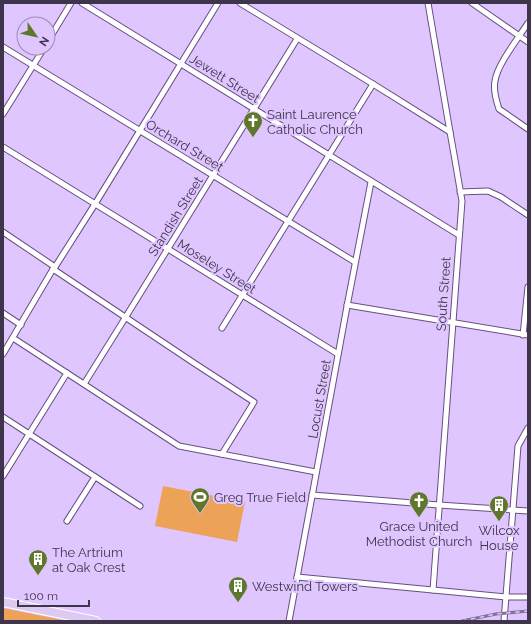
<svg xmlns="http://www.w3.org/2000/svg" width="531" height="624" font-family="Raleway,sans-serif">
	<rect width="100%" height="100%" fill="#dfc6ff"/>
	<g fill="#eca357">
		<path d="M163 486 245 502 237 542 155 526Z"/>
		<path d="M3 608 63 620 69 621H3Z"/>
	</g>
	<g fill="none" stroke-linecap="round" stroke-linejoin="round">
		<defs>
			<g id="minor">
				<path d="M82 3 459 235"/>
				<path d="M240 3 373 84 450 132"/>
				<path d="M428 3 450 132 455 160 462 201 433 590"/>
				<path d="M472 3 528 42"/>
				<path d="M528 23C519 37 497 65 495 81 493 90 496 100 499 109L528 129"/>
				<path d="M48 41 71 3"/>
				<path d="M3 47 355 262"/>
				<path d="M3 114 44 48"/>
				<path d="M3 147 338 354"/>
				<path d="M460 192 488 191 501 197 528 215"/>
				<path d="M3 232 55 267 53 269 194 363 254 402 222 454"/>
				<path d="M55 267 95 204 218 3"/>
				<path d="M347 305 528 335"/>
				<path d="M3 313 21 325"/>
				<path d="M222 328 373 84"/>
				<path d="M523 335 528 287"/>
				<path d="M13 338 179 446 316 472"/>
				<path d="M3 354 53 269"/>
				<path d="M84 384 122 323 297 39"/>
				<path d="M3 417 140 506"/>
				<path d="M3 476 67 373"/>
				<path d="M312 495 439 505 528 511"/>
				<path d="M67 521 95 477"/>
				<path d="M297 577 506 597H528"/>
				<path d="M289 621 348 301 371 182"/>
				<path d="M504 621 518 446 528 428"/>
			</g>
			<path id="primary" d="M3 602 96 621"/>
		</defs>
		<use href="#minor" stroke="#674f81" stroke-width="7"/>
		<use href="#primary" stroke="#fff" stroke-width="10"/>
		<use href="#minor" stroke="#fff" stroke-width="5"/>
		<use href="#primary" stroke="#dccaf1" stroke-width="8"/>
		<defs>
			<path id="rail" d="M462 621 496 614 528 611"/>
		</defs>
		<use href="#rail" stroke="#817196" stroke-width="3"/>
		<use href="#rail" stroke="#dfc6ff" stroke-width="1.5" stroke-dasharray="4.5" stroke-linecap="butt"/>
	</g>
	<defs>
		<symbol id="church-pin" viewBox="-11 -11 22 30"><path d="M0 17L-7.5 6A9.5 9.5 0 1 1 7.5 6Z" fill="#5e772a" stroke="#dfc6ff"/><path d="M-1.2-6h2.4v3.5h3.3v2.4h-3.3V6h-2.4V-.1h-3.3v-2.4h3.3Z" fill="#fff"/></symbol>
		<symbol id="stadium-pin" viewBox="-11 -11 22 30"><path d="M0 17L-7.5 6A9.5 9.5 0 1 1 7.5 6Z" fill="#5e772a" stroke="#dfc6ff"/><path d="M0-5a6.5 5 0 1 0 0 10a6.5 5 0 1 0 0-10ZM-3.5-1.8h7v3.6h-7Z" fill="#fff"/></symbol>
		<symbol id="building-pin" viewBox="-11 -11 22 30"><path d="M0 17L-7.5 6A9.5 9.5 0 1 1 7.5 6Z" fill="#5e772a" stroke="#dfc6ff"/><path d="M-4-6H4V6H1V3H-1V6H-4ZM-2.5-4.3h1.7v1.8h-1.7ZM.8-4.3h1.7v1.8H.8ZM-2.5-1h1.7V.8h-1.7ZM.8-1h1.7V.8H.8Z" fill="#fff"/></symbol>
	</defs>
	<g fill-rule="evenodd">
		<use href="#church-pin" x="242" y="110" width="22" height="30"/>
		<use href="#stadium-pin" x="189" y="486" width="22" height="30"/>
		<use href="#church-pin" x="408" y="490" width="22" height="30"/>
		<use href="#building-pin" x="488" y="494" width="22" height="30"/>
		<use href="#building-pin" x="27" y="548" width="22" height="30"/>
		<use href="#building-pin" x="227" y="575" width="22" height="30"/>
	</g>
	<g text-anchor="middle" stroke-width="4" stroke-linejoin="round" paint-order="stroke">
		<g font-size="13" fill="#3e344b" stroke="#dfc6ff">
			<text transform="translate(225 78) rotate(32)" y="5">Jewett Street</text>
			<text transform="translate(185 145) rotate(31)" y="5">Orchard Street</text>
			<text transform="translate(175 216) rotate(-58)" y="5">Standish Street</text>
			<text transform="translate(217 266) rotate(32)" y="5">Moseley Street</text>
			<text transform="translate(443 294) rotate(-86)" y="5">South Street</text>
			<text transform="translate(319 399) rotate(-80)" y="5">Locust Street</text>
		</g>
		<g font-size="13" fill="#3e344b" stroke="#dfc6ff" text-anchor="start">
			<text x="267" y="119">Saint Laurence<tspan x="267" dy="15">Catholic Church</tspan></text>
			<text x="214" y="502">Greg True Field</text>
			<text x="419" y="531" text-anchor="middle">Grace United<tspan x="419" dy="15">Methodist Church</tspan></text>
			<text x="499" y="535" text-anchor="middle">Wilcox<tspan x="499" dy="15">House</tspan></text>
			<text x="52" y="557">The Artrium<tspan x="52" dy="15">at Oak Crest</tspan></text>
			<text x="252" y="591">Westwind Towers</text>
		</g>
	</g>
	<rect width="531" height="624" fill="none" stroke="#3e344b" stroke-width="8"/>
	<g transform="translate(36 36) rotate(124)"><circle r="19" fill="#dfc6ff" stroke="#9f8cb7"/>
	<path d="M0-3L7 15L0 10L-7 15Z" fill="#5e772a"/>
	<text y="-6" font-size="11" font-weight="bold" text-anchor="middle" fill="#3e344b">N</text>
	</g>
	<path d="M18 600v6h71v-6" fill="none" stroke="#3e344b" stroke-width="2"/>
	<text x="24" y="600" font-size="12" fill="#3e344b" stroke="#dfc6ff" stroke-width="3" paint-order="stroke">100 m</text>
</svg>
